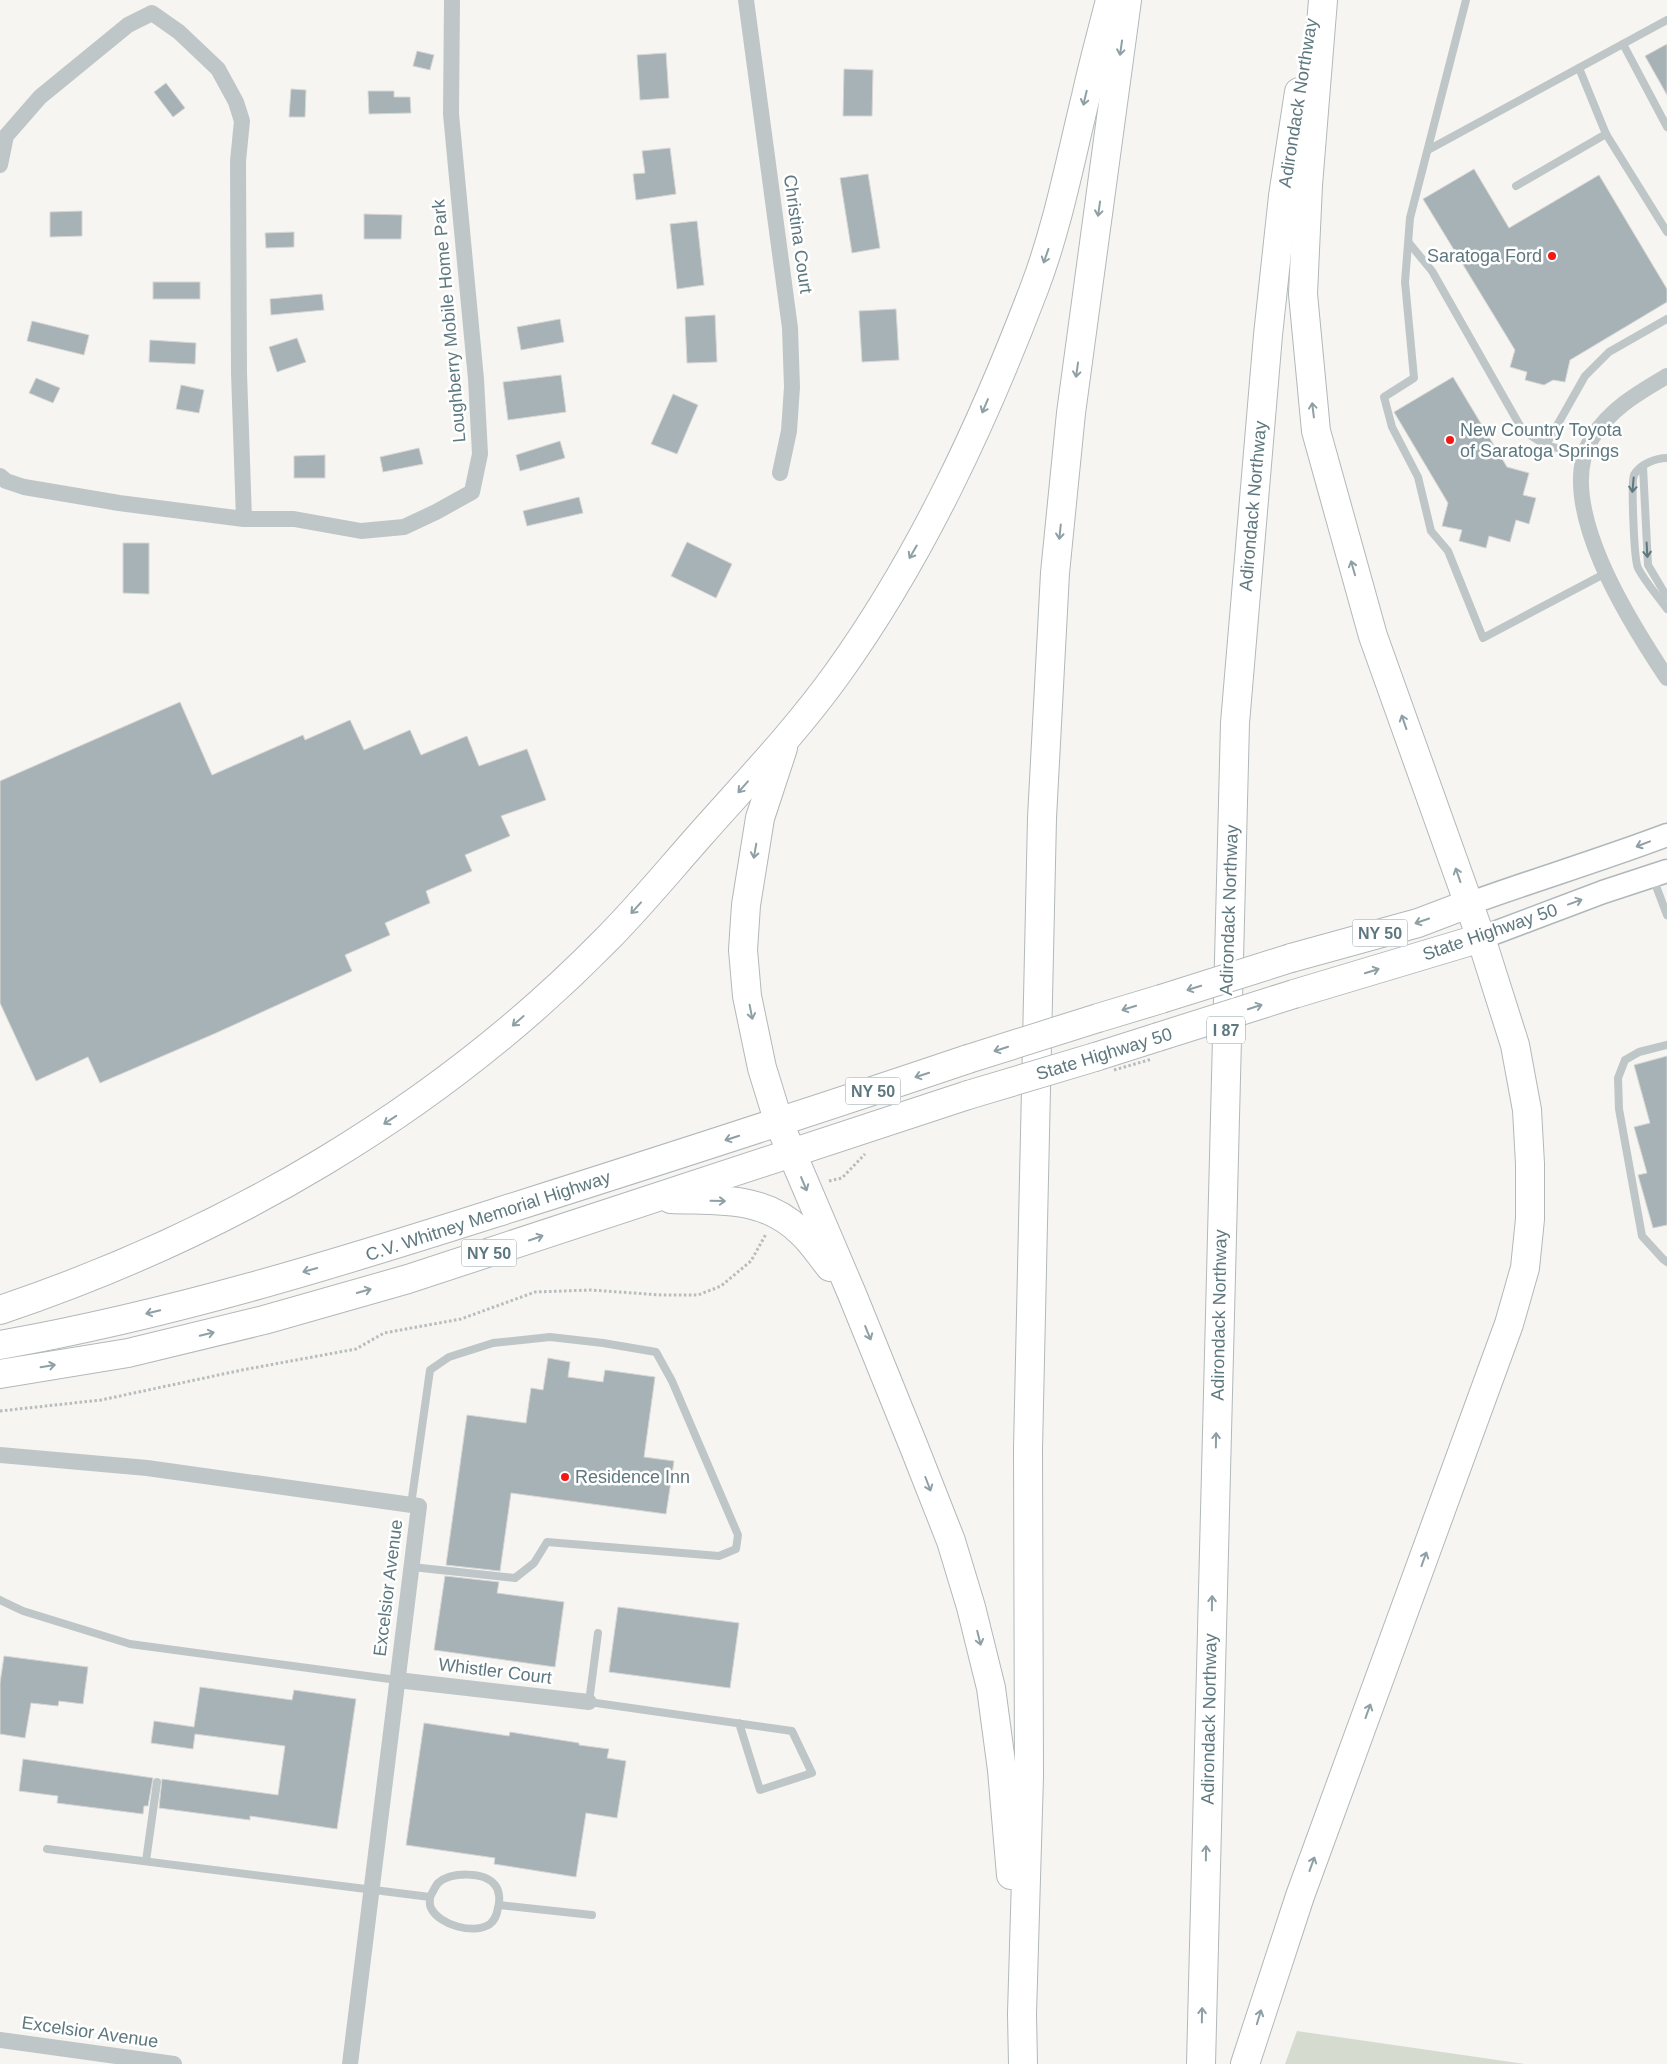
<svg xmlns="http://www.w3.org/2000/svg" width="1667" height="2064" font-family="Arial,sans-serif">
	<rect width="100%" height="100%" fill="#f6f5f1"/>
	<path fill="#d6dbd0" d="M1297 2031 1525 2064H1285Z"/>
	<g fill="#a6b2b5" stroke="#d7d6d4">
		<path d="M1667 44V95L1645 56Z"/>
		<path d="M417 51 434 55 430 70 413 66Z"/>
		<path d="M666 53 669 98 640 100 637 55Z"/>
		<path d="M844 69 873 70 872 116H843Z"/>
		<path d="M166 83 185 108 173 117 154 92Z"/>
		<path d="M291 89 306 90 305 117H289Z"/>
		<path d="M368 91H394V97H410L411 113 369 114Z"/>
		<path d="M670 148 676 194 636 200 633 174 645 173 642 151Z"/>
		<path d="M1474 169 1509 228 1599 175 1667 289V302L1570 360 1565 382 1553 380 1544 385 1525 380 1527 372 1510 367 1515 350 1423 199Z"/>
		<path d="M868 174 880 248 852 253 840 178Z"/>
		<path d="M82 211V236L50 237V212Z"/>
		<path d="M364 214 402 215 401 239H364Z"/>
		<path d="M697 221 704 285 677 289 670 224Z"/>
		<path d="M294 232V247L266 248 265 233Z"/>
		<rect x="153" y="282" width="47" height="17"/>
		<path d="M322 294 324 310 271 315 270 299Z"/>
		<path d="M896 309 899 360 862 362 859 311Z"/>
		<path d="M715 315 717 362 687 363 685 317Z"/>
		<path d="M560 319 564 342 521 350 517 327Z"/>
		<path d="M32 321 89 335 84 355 27 341Z"/>
		<path d="M297 338 306 362 277 372 269 347Z"/>
		<path d="M150 340 196 343 195 364 149 362Z"/>
		<path d="M561 375 566 412 508 420 503 382Z"/>
		<path d="M1453 377 1507 467 1529 473 1523 495 1536 498 1529 524 1516 520 1510 542 1489 536 1486 548 1459 541 1462 530 1442 526 1448 503 1394 412Z"/>
		<path d="M36 378 60 388 53 403 29 393Z"/>
		<path d="M181 385 204 390 199 413 176 409Z"/>
		<path d="M673 394 698 405 677 454 651 444Z"/>
		<path d="M560 441 565 458 520 471 516 455Z"/>
		<path d="M419 448 423 464 383 472 380 457Z"/>
		<path d="M325 455V478H294V456Z"/>
		<path d="M579 497 583 513 527 526 523 511Z"/>
		<path d="M687 542 732 564 716 598 671 576Z"/>
		<path d="M123 543H149V594L123 593Z"/>
		<path d="M180 702 212 775 303 735 305 740 350 720 364 750 410 730 421 755 467 736 479 766 527 749 546 800 501 816 510 836 465 855 472 871 426 891 430 903 385 923 390 935 345 955 352 971 216 1033 100 1083 88 1057 36 1081 0 1003V781Z"/>
		<path d="M1667 1056V1225L1653 1228 1638 1175 1647 1173 1634 1127 1650 1123 1634 1065Z"/>
		<path d="M548 1358 570 1362 568 1377 603 1382 605 1370 655 1377 644 1457 674 1461 666 1514 511 1493 500 1571 446 1565 467 1415 526 1423 531 1388 543 1390Z"/>
		<path d="M445 1576 499 1582 497 1593 564 1602 555 1667 434 1650Z"/>
		<path d="M618 1607 739 1623 730 1688 609 1672Z"/>
		<path d="M4 1656 88 1667 83 1704 59 1701 58 1706 31 1703 25 1738 0 1734V1683Z"/>
		<path d="M200 1687 292 1700 294 1690 356 1699 337 1829 250 1816V1820L159 1808 162 1779 278 1795 285 1746 195 1734 193 1749 151 1743 154 1721 194 1727Z"/>
		<path d="M424 1723 509 1736 510 1732 579 1743V1745L609 1749 607 1758 626 1761 617 1818 586 1813 576 1877 494 1864 495 1858 406 1845Z"/>
		<path d="M23 1759 153 1778 148 1806H144L143 1814 57 1803 58 1796 19 1791Z"/>
	</g>
	<g fill="none" stroke-linecap="round" stroke-linejoin="round">
		<defs>
			<g id="secondary">
				<path d="M1468 904C1534 880 1601 860 1667 835"/>
				<path d="M1481 938 1603 892 1667 871"/>
			</g>
			<g id="highway">
				<path d="M783 748 760 818 746 905 743 950 747 996 762 1068 779 1123 852 1294 914 1447 951 1541 971 1607 991 1688 1002 1770 1011 1875"/>
				<path d="M1291 958 1418 923 1468 904"/>
				<path d="M1294 994 1481 938"/>
				<path d="M1098 1018 1161 999"/>
				<path d="M1095 1057 1158 1037"/>
				<path d="M671 1199C719 1201 763 1195 801 1232 812 1242 821 1256 830 1267"/>
				<path d="M0 1310C226 1234 437 1112 605 941 639 907 670 869 702 833 748 781 796 731 837 674 921 557 983 423 1034 289 1058 226 1070 161 1086 96 1093 64 1102 32 1110 0"/>
				<path d="M0 1345C169 1315 332 1265 495 1213 653 1163 811 1112 968 1059"/>
				<path d="M0 1374 128 1353 264 1320 408 1279 968 1095"/>
				<path d="M1023 2064 1022 2014 1029 1776 1028 1449 1042 818 1055 573 1071 413 1127 0"/>
				<path d="M1201 2064 1235 723 1268 335 1283 196 1299 92"/>
				<path d="M1245 2064 1300 1896 1509 1324 1525 1268 1530 1219V1164L1527 1110 1515 1045 1481 938 1373 636 1316 431 1303 294 1308 185 1323 0"/>
			</g>
		</defs>
		<use href="#secondary" stroke="#afb8bb" stroke-width="25"/>
		<use href="#highway" stroke="#b2b8ba" stroke-width="30"/>
		<g stroke="#b7bcbe" stroke-width="3" stroke-dasharray="2.5 2.5" stroke-linecap="butt">
			<path d="M829 1181 842 1178 865 1154"/>
			<path d="M0 1411 101 1400 242 1370 356 1349 384 1333 461 1319 535 1292 591 1290 661 1295H698L721 1286 751 1261 766 1234"/>
		</g>
		<g stroke="#bfc6c8" stroke-width="8">
			<path d="M1466 0 1410 218 1405 282 1414 378 1384 397 1392 427 1418 477 1431 531 1448 551 1483 638 1606 573"/>
			<path d="M1623 44 1667 127"/>
			<path d="M1579 68 1606 134 1667 232"/>
			<path d="M1428 150 1667 20"/>
			<path d="M1516 186 1606 134"/>
			<path d="M1409 243 1432 271 1523 431 1546 445"/>
			<path d="M1584 456 1546 445 1585 376 1609 352 1667 319"/>
			<path d="M1667 458C1656 458 1640 464 1634 475 1631 483 1634 560 1638 568 1645 582 1658 596 1667 609"/>
			<path d="M1643 467 1648 565 1667 597"/>
			<path d="M1653 878 1667 915"/>
			<path d="M1667 1045 1639 1052 1625 1060 1618 1078 1619 1109 1642 1236 1663 1259 1667 1262"/>
			<path d="M411 1505 430 1370 449 1357 493 1343 550 1337 603 1343 656 1352 672 1381 738 1535 736 1549 719 1556 547 1542 534 1563 515 1578 412 1567"/>
			<path d="M0 1600 23 1611 130 1644 397 1680"/>
			<path d="M598 1633 589 1702 792 1731 812 1773 760 1790 739 1723"/>
			<path d="M47 1849 430 1897C432 1893 435 1887 438 1883 451 1872 484 1871 495 1885 500 1891 500 1901 498 1908 497 1914 495 1920 490 1924 474 1935 439 1925 431 1908 429 1905 430 1900 430 1897"/>
			<path d="M146 1861 157 1782"/>
			<path d="M499 1905 592 1915"/>
		</g>
		<g stroke="#bfc6c8" stroke-width="16">
			<path d="M746 0 790 328 792 387 789 431 780 473"/>
			<path d="M0 165 6 136 40 97 128 25 152 13 179 32 218 69 236 102 242 121 238 161 239 373 244 519"/>
			<path d="M1667 376C1638 393 1610 409 1592 438 1552 502 1631 624 1667 678"/>
			<path d="M0 476 6 481 24 487 119 503 244 519H294L361 531 404 527 436 512 472 492 480 454 476 379 451 114 452 0"/>
			<path d="M0 1455 147 1468 419 1506 350 2064"/>
			<path d="M397 1680 589 1702"/>
			<path d="M0 2040 174 2064"/>
		</g>
		<use href="#secondary" stroke="#fff" stroke-width="22"/>
		<use href="#highway" stroke="#fff" stroke-width="28"/>
		<defs>
			<g id="highway-bridge">
				<path d="M1161 999 1291 958"/>
				<path d="M1158 1037 1294 994"/>
				<path d="M968 1059 1098 1018"/>
				<path d="M968 1095 1095 1057"/>
			</g>
		</defs>
		<use href="#highway-bridge" stroke="#b2b8ba" stroke-width="30" stroke-linecap="butt"/>
		<path stroke="#b7bcbe" stroke-width="3" stroke-dasharray="2.5 2.5" stroke-linecap="butt" d="M1114 1070 1152 1059"/>
		<use href="#highway-bridge" stroke="#fff" stroke-width="28"/>
	</g>
	<defs><path id="oneway-shaft" d="M-6 0H5M1.5-3L5.5 0L1.5 3" fill="none" stroke-width="1.6" stroke-linecap="round" stroke-linejoin="round" transform="scale(1.25)"/></defs>
	<g stroke="#8ea0a5">
		<use href="#oneway-shaft" transform="translate(1121 48) rotate(98)"/>
		<use href="#oneway-shaft" transform="translate(1085 98) rotate(103)"/>
		<use href="#oneway-shaft" transform="translate(1099 209) rotate(98)"/>
		<use href="#oneway-shaft" transform="translate(1046 256) rotate(109)"/>
		<use href="#oneway-shaft" transform="translate(1077 370) rotate(98)"/>
		<use href="#oneway-shaft" transform="translate(985 406) rotate(113)"/>
		<use href="#oneway-shaft" transform="translate(1313 410) rotate(-97)"/>
		<use href="#oneway-shaft" transform="translate(1060 532) rotate(96)"/>
		<use href="#oneway-shaft" transform="translate(913 552) rotate(120)"/>
		<use href="#oneway-shaft" transform="translate(1353 568) rotate(-106)"/>
		<use href="#oneway-shaft" transform="translate(1404 722) rotate(-109)"/>
		<use href="#oneway-shaft" transform="translate(743 787) rotate(131)"/>
		<use href="#oneway-shaft" transform="translate(1643 844) rotate(159)"/>
		<use href="#oneway-shaft" transform="translate(755 851) rotate(100)"/>
		<use href="#oneway-shaft" transform="translate(1458 875) rotate(-109)"/>
		<use href="#oneway-shaft" transform="translate(1575 902) rotate(-20)"/>
		<use href="#oneway-shaft" transform="translate(636 908) rotate(132)"/>
		<use href="#oneway-shaft" transform="translate(1422 921) rotate(161)"/>
		<use href="#oneway-shaft" transform="translate(1372 971) rotate(-17)"/>
		<use href="#oneway-shaft" transform="translate(1194 988) rotate(163)"/>
		<use href="#oneway-shaft" transform="translate(1255 1007) rotate(-18)"/>
		<use href="#oneway-shaft" transform="translate(1129 1008) rotate(163)"/>
		<use href="#oneway-shaft" transform="translate(751 1012) rotate(79)"/>
		<use href="#oneway-shaft" transform="translate(518 1021) rotate(139)"/>
		<use href="#oneway-shaft" transform="translate(1001 1049) rotate(162)"/>
		<use href="#oneway-shaft" transform="translate(922 1075) rotate(162)"/>
		<use href="#oneway-shaft" transform="translate(390 1120) rotate(147)"/>
		<use href="#oneway-shaft" transform="translate(732 1138) rotate(162)"/>
		<use href="#oneway-shaft" transform="translate(804 1184) rotate(67)"/>
		<use href="#oneway-shaft" transform="translate(718 1201) rotate(1)"/>
		<use href="#oneway-shaft" transform="translate(536 1238) rotate(-19)"/>
		<use href="#oneway-shaft" transform="translate(310 1270) rotate(164)"/>
		<use href="#oneway-shaft" transform="translate(364 1291) rotate(-16)"/>
		<use href="#oneway-shaft" transform="translate(153 1312) rotate(166)"/>
		<use href="#oneway-shaft" transform="translate(868 1333) rotate(68)"/>
		<use href="#oneway-shaft" transform="translate(207 1334) rotate(-14)"/>
		<use href="#oneway-shaft" transform="translate(48 1366) rotate(-9)"/>
		<use href="#oneway-shaft" transform="translate(1216 1440) rotate(-89)"/>
		<use href="#oneway-shaft" transform="translate(928 1484) rotate(69)"/>
		<use href="#oneway-shaft" transform="translate(1424 1559) rotate(-70)"/>
		<use href="#oneway-shaft" transform="translate(1212 1603) rotate(-89)"/>
		<use href="#oneway-shaft" transform="translate(979 1638) rotate(76)"/>
		<use href="#oneway-shaft" transform="translate(1368 1711) rotate(-70)"/>
		<use href="#oneway-shaft" transform="translate(1206 1853) rotate(-89)"/>
		<use href="#oneway-shaft" transform="translate(1312 1864) rotate(-70)"/>
		<use href="#oneway-shaft" transform="translate(1202 2015) rotate(-89)"/>
		<use href="#oneway-shaft" transform="translate(1259 2017) rotate(-73)"/>
	</g>
	<g stroke="#5e787f">
		<use href="#oneway-shaft" transform="translate(1633 485) rotate(95)"/>
		<use href="#oneway-shaft" transform="translate(1647 550) rotate(87)"/>
	</g>
	<g fill="#f21915" stroke="#fff" stroke-width="2">
		<circle cx="1552" cy="256" r="5"/>
		<circle cx="1450" cy="440" r="5"/>
		<circle cx="565" cy="1477" r="5"/>
	</g>
	<g text-anchor="middle" stroke-width="5" stroke-linejoin="round" paint-order="stroke">
		<g fill="#fff" stroke="#8ea0a5" stroke-width="1">
			<rect x="1352.5" y="919.5" width="55" height="27" rx="4"/>
			<rect x="1207" y="1016.5" width="38" height="27" rx="4"/>
			<rect x="845.5" y="1077.5" width="55" height="27" rx="4"/>
			<rect x="461.5" y="1239.5" width="55" height="27" rx="4"/>
		</g>
		<g font-size="16" font-weight="bold" fill="#5e787f">
			<text x="1380" y="939">NY 50</text>
			<text x="1226" y="1036">I 87</text>
			<text x="873" y="1097">NY 50</text>
			<text x="489" y="1259">NY 50</text>
		</g>
		<g font-size="18" fill="#5e787f" stroke="#fff">
			<text transform="translate(1298 103) rotate(-81)" y="6">Adirondack Northway</text>
			<text transform="translate(798 234) rotate(82)" y="6">Christina Court</text>
			<text transform="translate(449 321) rotate(-95)" y="6">Loughberry Mobile Home Park</text>
			<text transform="translate(1253 506) rotate(-85)" y="6">Adirondack Northway</text>
			<text transform="translate(1229 910) rotate(-88)" y="6">Adirondack Northway</text>
			<text transform="translate(1490 932) rotate(-19)" y="6">State Highway 50</text>
			<text transform="translate(1104 1054) rotate(-17)" y="6">State Highway 50</text>
			<text transform="translate(488 1216) rotate(-18)" y="6">C.V. Whitney Memorial Highway</text>
			<text transform="translate(1219 1315) rotate(-89)" y="6">Adirondack Northway</text>
			<text transform="translate(388 1588) rotate(-83)" y="6">Excelsior Avenue</text>
			<text transform="translate(495 1671) rotate(7)" y="6">Whistler Court</text>
			<text transform="translate(1209 1719) rotate(-89)" y="6">Adirondack Northway</text>
			<text transform="translate(90 2032) rotate(8)" y="6">Excelsior Avenue</text>
		</g>
		<g font-size="18" fill="#5e787f" stroke="#fff" text-anchor="start">
			<text x="1542" y="262" text-anchor="end">Saratoga Ford</text>
			<text x="1460" y="436">New Country Toyota<tspan x="1460" dy="21">of Saratoga Springs</tspan></text>
			<text x="575" y="1483">Residence Inn</text>
		</g>
	</g>
</svg>
